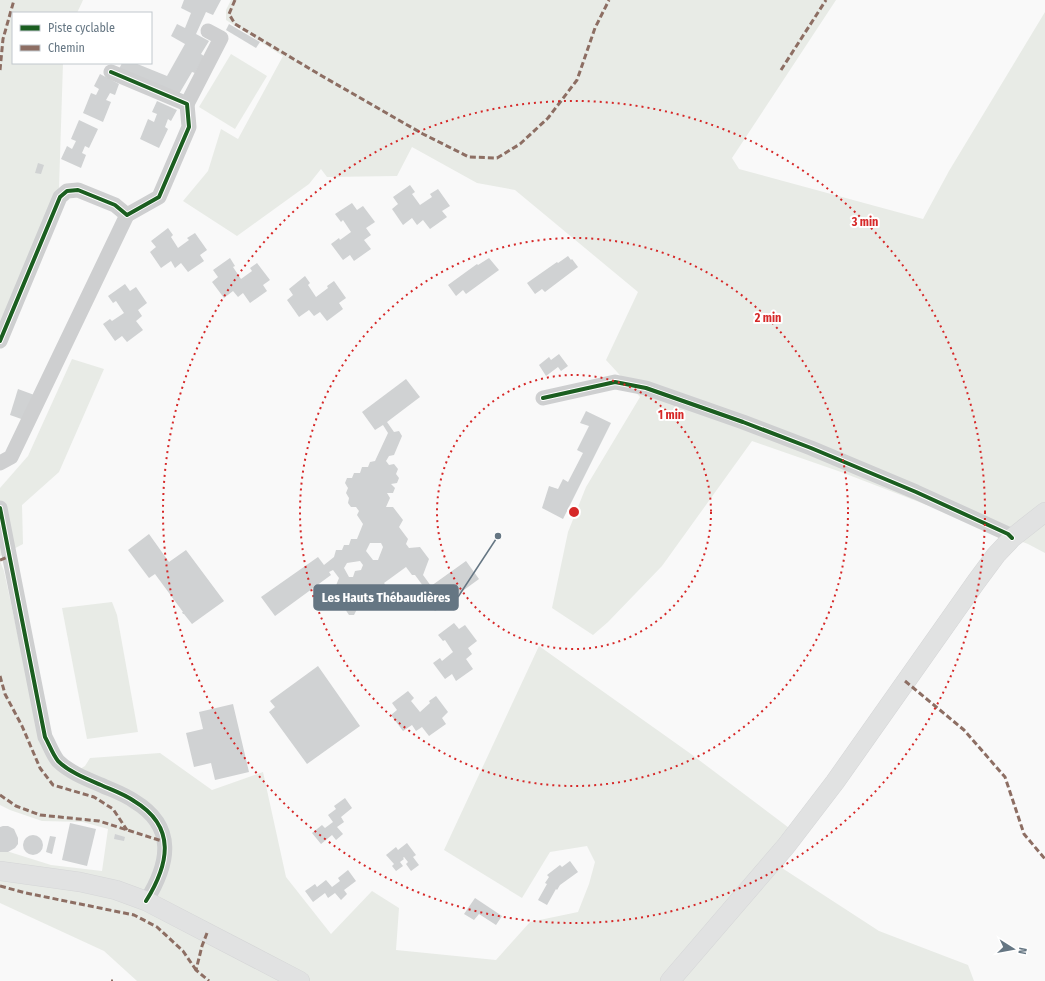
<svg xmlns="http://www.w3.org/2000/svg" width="1045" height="981" font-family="'Fira Sans Condensed',sans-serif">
	<rect width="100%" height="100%" fill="#f9f9f9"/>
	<g fill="#e8ebe6">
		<path d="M0 0H83L77 13H13V63H63L59 188 0 333Z"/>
		<path d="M231 0H836L732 158 739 169 923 219 949 171 1045 12V553L1028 544 841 472 752 441 662 566 608 622 593 635 552 608 568 532 586 487 640 397 606 360 638 292 515 190 477 183 412 147 397 176 327 177 321 169 309 184 237 236 183 201 208 171 221 129 238 139 283 56 226 20V10Z"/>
		<path d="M231 54 267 76 235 129 199 107Z"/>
		<path d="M72 359 104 369 59 472 22 505 23 544 0 556V488L28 456Z"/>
		<path d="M0 561 4 571 40 739 67 777 85 766 90 758 160 753 212 790 263 772 286 877 331 934 372 891 399 908 396 950 496 960 530 922 578 912 589 884 595 862 587 846 550 852 522 898 444 850 539 646 691 754 801 837 782 868 879 931 968 965 974 981H137L104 951 0 903V849L51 865 102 871 108 829 83 822 42 821 10 810 0 805Z"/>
		<path d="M112 602 117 615 138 732 87 739 62 608Z"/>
	</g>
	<g fill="#d0d2d3" fill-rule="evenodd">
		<path d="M184 0H221L213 15 206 12 196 34 209 41 201 54 204 56 195 73 192 72 179 94 119 69 122 63H135L167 76 185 44 171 36 177 24 185 28 191 13 181 8Z"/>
		<path d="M229 24 260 42 256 48 226 30Z"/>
		<path d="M100 74 119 84 115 95 110 93 106 100 111 102 103 122 83 113 91 93 96 95 99 89 94 86Z"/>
		<path d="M157 101 177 110 171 121 168 119 165 127 168 129 159 148 140 139 148 119 154 122 157 114 152 112Z"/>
		<path d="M79 120 98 129 89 148 85 146 82 153 86 155 81 168 61 159 67 146 72 149 76 141 71 139Z"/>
		<path d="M38 163 44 165 41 174 35 173Z"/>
		<path d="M410 185 415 192 412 194 420 205 432 197 430 194 438 189 450 206 442 211 447 217 430 229 423 220 417 225 412 218 403 225 392 209 398 204 393 197Z"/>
		<path d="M352 203 357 210 363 206 375 222 366 228 371 235 364 240 371 249 354 261 350 255 343 260 331 244 339 238 340 240 351 232 343 220 341 222 335 214Z"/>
		<path d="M168 228 173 235 171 237 178 248 189 240 187 238 195 233 207 250 200 255 204 261 188 272 181 263 175 268 171 261 161 268 150 252 156 247 151 241Z"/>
		<path d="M568 256 571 260 572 259 578 267 545 292 542 289 535 294 527 283 557 262 558 263Z"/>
		<path d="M230 258 235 266 233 267 241 279 252 271 250 268 257 263 270 280 263 285 267 291 250 303 243 293 238 297 233 291 224 298 212 282 218 277 213 270Z"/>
		<path d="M489 258 499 270 466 294 463 290 456 296 448 285 477 264 478 265Z"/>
		<path d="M305 276 310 283 308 285 316 297 328 288 327 286 334 281 346 298 339 303 343 309 327 321 320 312 314 316 309 310 299 317 287 300 293 295 289 289Z"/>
		<path d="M125 284 130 291 136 287 147 303 138 310 142 316 136 321 143 330 127 342 122 336 115 341 103 324 110 319 112 321 124 313 116 301 113 303 108 296Z"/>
		<path d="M559 354 568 366 561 371 558 367 546 376 539 365 549 357 551 360Z"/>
		<path d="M406 379 420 397 387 422 394 432 399 431 402 436 394 455 389 456 386 461 389 465 394 464 398 469 396 474 399 478 397 483 391 484 395 488 393 493H387L390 498 386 507H393L403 520 399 527 408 539 406 544 409 548 420 547 429 559 423 575 431 586 466 561 479 579 435 611 422 593 426 590 415 575H412L406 567 384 583 387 587 385 592H381L378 597H372L370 604H364L362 609H357L354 615H349L345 609 346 606H343L339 602 341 598H337L333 593 339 578 333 570 329 572 331 575 275 616 261 597 318 557 324 565 334 557 336 550H342L344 545H349L351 539H357L363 524 357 515 359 511 356 507H351L348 503 349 498 346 493 348 488 345 483 347 478H352L354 473H360L362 467H368L370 462 375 461 388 433 383 425 375 430 362 412ZM370 543H381L383 547 378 560H373L366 551ZM360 561 363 565 361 570 355 571 353 577H349L344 568 347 563Z"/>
		<path d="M18 389 37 396 27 421 10 415Z"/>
		<path d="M586 411 611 423 563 519 542 508 549 486 558 489 563 479 568 482 583 453 577 450 589 426 580 423Z"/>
		<path d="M149 534 169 562 186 550 224 601 192 624 184 614H183L182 612H183L155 574 149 578 128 550Z"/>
		<path d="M454 623 459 629 465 625 477 641 468 648 472 654 466 659 473 669 456 681 452 674 445 679 433 663 440 658 442 661 453 652 445 640 443 641 438 635Z"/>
		<path d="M318 666 360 726 307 764 269 712 275 707 270 701Z"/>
		<path d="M408 691 414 698 411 701 420 712 430 703 429 701 436 696 448 712 442 718 446 724 429 736 422 727 416 731 412 725 403 731 391 715 397 710 392 703Z"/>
		<path d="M233 704 249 772 215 780 211 763 194 767 186 733 203 729 199 712Z"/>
		<path d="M345 798 352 808 341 817 344 822 337 827 343 834 336 840 332 835 321 844 312 833 322 825 325 828 333 822 328 815 336 809 334 806Z"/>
		<path d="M70 823 96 829 87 866 62 860Z"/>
		<path d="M3 826H8L14 829 18 838V844L15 848 8 852H0V827Z"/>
		<path d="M115 834 125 837 124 841 114 839Z"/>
		<circle cx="33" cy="845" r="10"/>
		<path d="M50 836 56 837 52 854 46 852Z"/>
		<path d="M407 843 416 855 413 857 419 865 411 871 406 864 408 862 404 857 403 858 404 859 400 862 403 866 396 871 392 866 394 864 386 855 396 847 398 850Z"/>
		<path d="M570 861 578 872 560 885 557 890 556 889 547 905 538 900 547 884 545 883 549 877 547 875 560 865 562 867Z"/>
		<path d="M348 870 356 881 344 890 347 894 341 900 335 893 328 898 325 893 313 902 305 891 315 884 317 887 326 880 332 887 340 881 338 878Z"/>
		<path d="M475 898 502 916 496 925 479 914 474 920 464 914Z"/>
	</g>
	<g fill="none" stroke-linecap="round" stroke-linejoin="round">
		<defs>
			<g id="major">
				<path d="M0 871 80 882 116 890 146 901 300 981"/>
				<path d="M670 981 786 846 835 782 976 582 996 555 1012 538 1045 512"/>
			</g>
		</defs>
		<use href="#major" stroke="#d5d6d7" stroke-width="20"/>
		<g stroke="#cecfd0" stroke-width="15">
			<path d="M187 104 221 38 208 31"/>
			<path d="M0 341 60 197 67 191 78 190 115 205 127 215 159 197 189 127 187 104 111 72"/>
			<path d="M543 398 615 382 646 388 743 422 811 448 916 492 1008 534 1012 538"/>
			<path d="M0 463 11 457 127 215"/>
			<path d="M0 508 45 737C49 744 53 755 58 761 69 772 87 779 101 785 112 790 124 794 134 801 177 827 169 864 146 901"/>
		</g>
		<use href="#major" stroke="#e1e2e2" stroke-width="19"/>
		<g stroke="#8d6e63" stroke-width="3" stroke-dasharray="6 3" stroke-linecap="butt">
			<path d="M235 0 229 14 235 24 322 76 423 134 469 157 497 158 520 144 548 118 577 80 595 28 609 0"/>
			<path d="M0 70 3 39 14 0"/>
			<path d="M781 70 826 0"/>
			<path d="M0 560 10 556"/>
			<path d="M0 676 5 694 22 726 40 768 53 785 94 797 113 809 127 830"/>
			<path d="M905 681 964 730 1005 777 1024 834 1045 859"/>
			<path d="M0 795 16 806 40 815 99 821 165 842"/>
			<path d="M0 886 26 893 134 915 157 927 183 951 196 970"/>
			<path d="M207 933 202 946 196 970 209 981"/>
			<path d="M111 981H113"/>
		</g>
		<defs>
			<g id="cycleway">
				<path d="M0 341 60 197 67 191 78 190 115 205 127 215 159 197 189 127 187 104 111 72"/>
				<path d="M543 398 615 382 646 388 743 422 811 448 916 492 1008 534 1012 538"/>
				<path d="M0 508 45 737C49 744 53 755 58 761 69 772 87 779 101 785 112 790 124 794 134 801 177 827 169 864 146 901"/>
			</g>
		</defs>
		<use href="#cycleway" stroke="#fff" stroke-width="6"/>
		<use href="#cycleway" stroke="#1b5e20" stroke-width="4"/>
	</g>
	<g fill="none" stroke="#d62828" stroke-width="2" stroke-dasharray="2 4">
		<circle cx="574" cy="512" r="137"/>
		<circle cx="574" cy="512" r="274"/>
		<circle cx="574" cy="512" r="411"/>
	</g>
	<circle cx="574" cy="512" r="6" fill="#d62828" stroke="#fff" stroke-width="2"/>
	<g font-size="12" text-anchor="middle" font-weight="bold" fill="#d62828" stroke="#fff" stroke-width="4" stroke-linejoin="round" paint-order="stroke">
		<text x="865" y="226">3 min</text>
		<text x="768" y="322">2 min</text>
		<text x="671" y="419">1 min</text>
	</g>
	<path fill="none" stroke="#657683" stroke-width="1.5" d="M498 536L458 597"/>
	<circle fill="#657683" stroke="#fff" stroke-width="1.5" cx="498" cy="536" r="4"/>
	<rect fill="#657683" stroke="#657683" stroke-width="1.5" x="314" y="585" width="144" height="25" rx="4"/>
	<g font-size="13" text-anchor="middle" font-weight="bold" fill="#fff">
		<text x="386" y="602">Les Hauts Thébaudières</text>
	</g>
	<rect x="12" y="12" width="140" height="52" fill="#ffffff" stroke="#c1c8cd"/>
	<rect x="20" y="25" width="20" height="6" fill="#1b5e20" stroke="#c1c8cd"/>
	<text x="48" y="32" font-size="12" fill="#657683">Piste cyclable</text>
	<rect x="20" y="45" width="20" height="6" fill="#8d6e63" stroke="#c1c8cd"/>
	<text x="48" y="52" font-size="12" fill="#657683">Chemin</text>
	<g transform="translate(1013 949) rotate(101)" stroke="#ffffff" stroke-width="3" paint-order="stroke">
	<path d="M0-3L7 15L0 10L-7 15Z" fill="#657683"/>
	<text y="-6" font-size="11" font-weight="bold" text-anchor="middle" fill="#657683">N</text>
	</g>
</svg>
